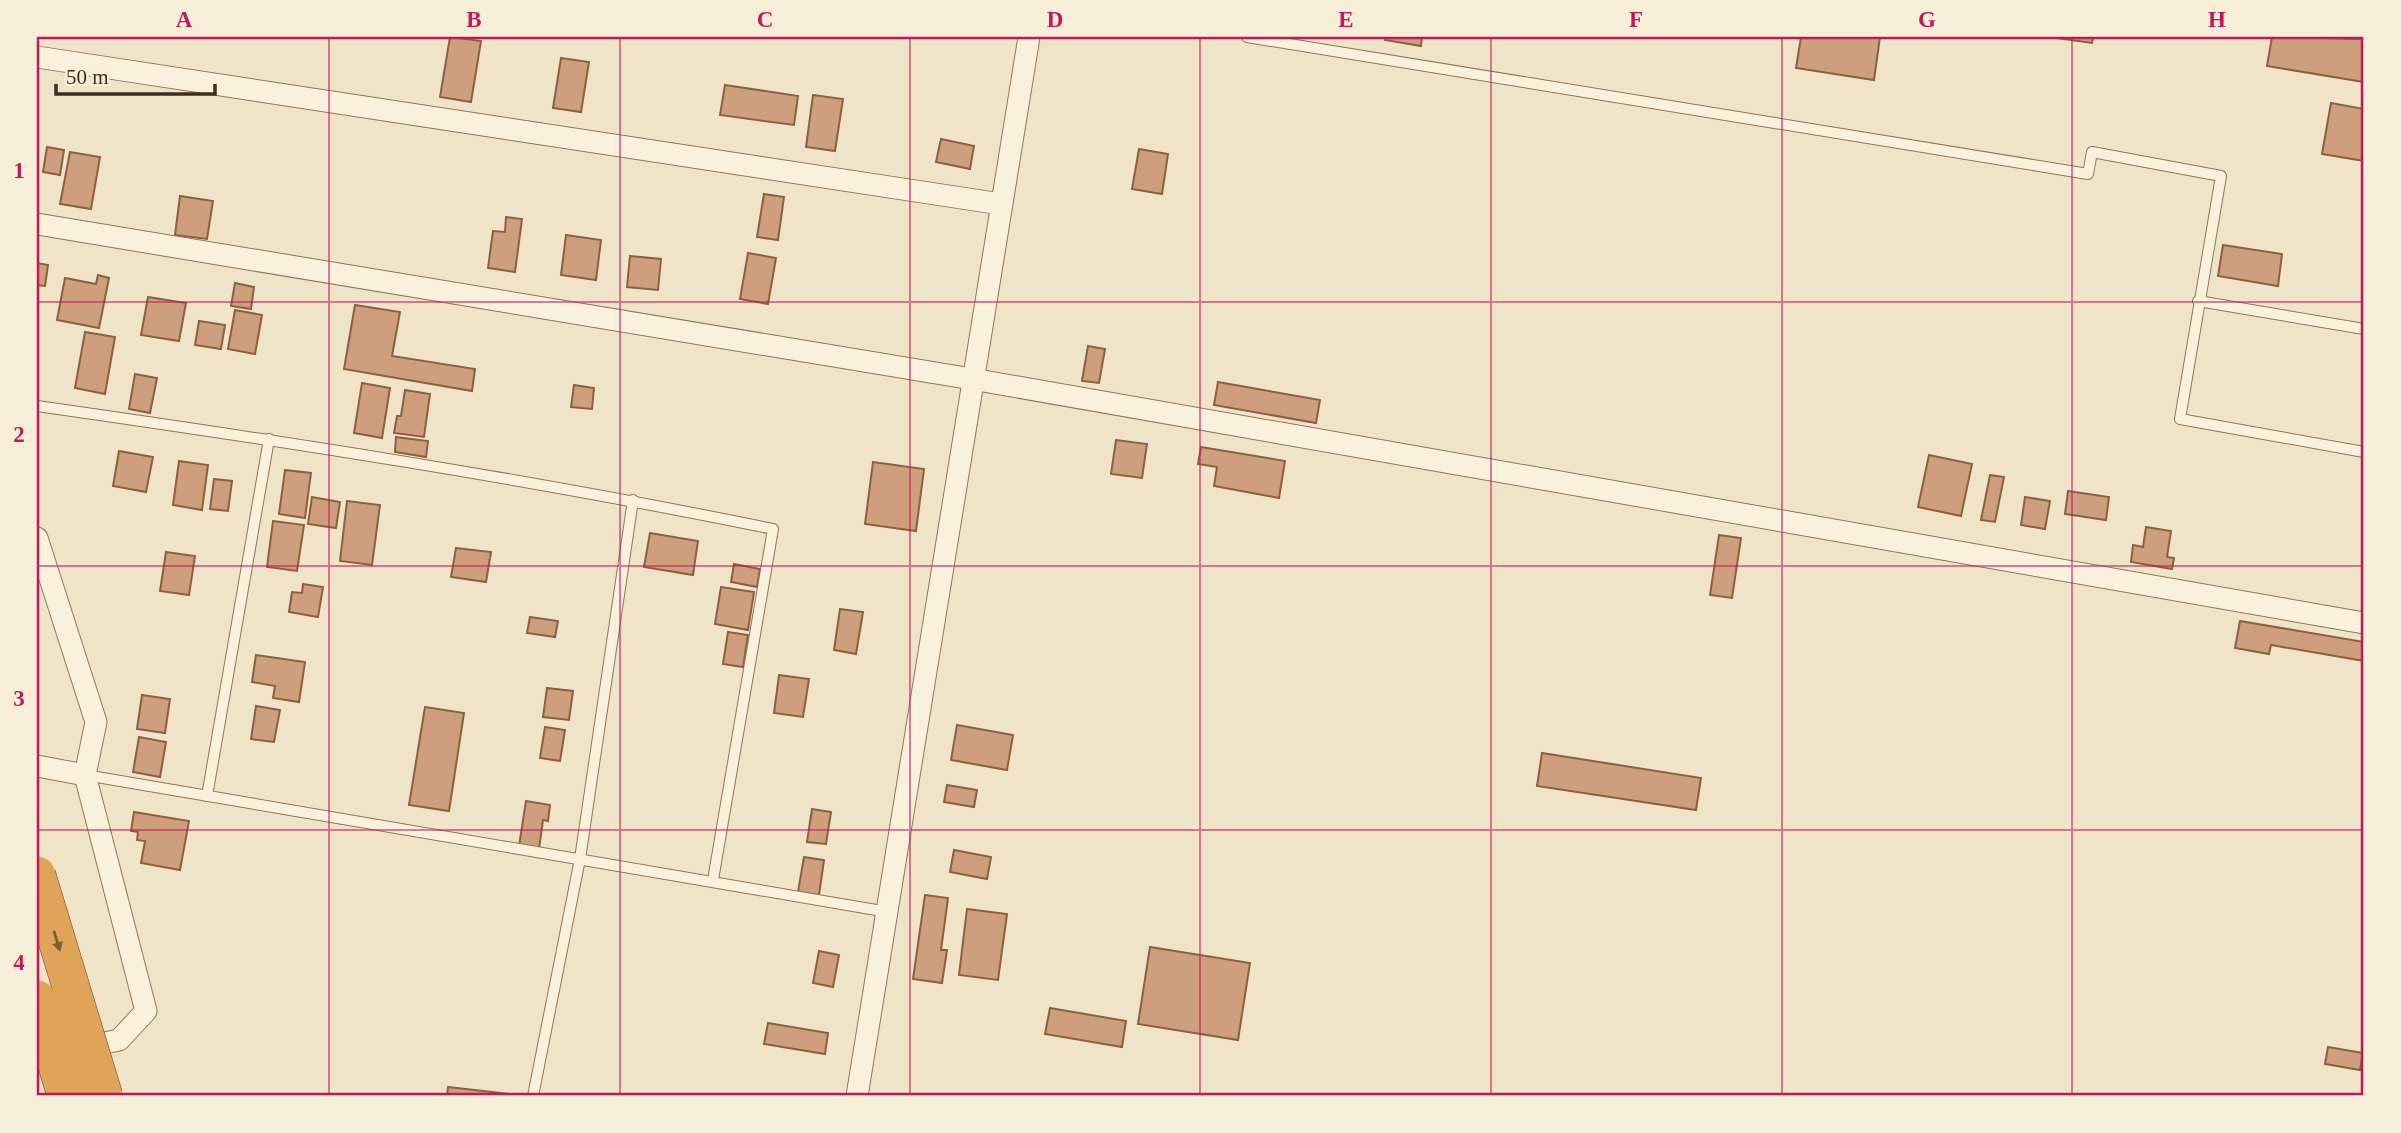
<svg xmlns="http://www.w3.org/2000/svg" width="2401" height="1133" font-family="'Times New Roman',serif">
	<rect width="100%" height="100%" fill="#f0e4c8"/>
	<g fill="#cf9f7d" stroke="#8d5f41" stroke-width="2">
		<path d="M450 37 481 41 471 102 440 97Z"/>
		<path d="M1386 37H1422L1421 46 1385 40Z"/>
		<path d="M1801 37H1880L1874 80 1796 68Z"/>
		<path d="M2049 37H2093L2092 43Z"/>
		<path d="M2272 37 2364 39V82L2267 66Z"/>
		<path d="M561 58 589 62 581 112 553 108Z"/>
		<path d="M725 85 798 96 794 125 720 115Z"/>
		<path d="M813 95 843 99 835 151 806 147Z"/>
		<path d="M2331 103 2364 109V161L2322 154Z"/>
		<path d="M941 139 974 146 970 169 936 162Z"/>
		<path d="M47 147 64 150 60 175 43 172Z"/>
		<path d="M1139 149 1168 154 1162 194 1132 189Z"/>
		<path d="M70 152 100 157 91 209 60 204Z"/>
		<path d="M764 194 784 197 778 240 757 237Z"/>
		<path d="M180 196 213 201 207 239 175 235Z"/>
		<path d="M506 217 522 219 515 272 488 268 493 231 505 232Z"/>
		<path d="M566 235 601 240 596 280 561 275Z"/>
		<path d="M2223 245 2282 254 2278 286 2218 276Z"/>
		<path d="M748 253 776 258 768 304 740 299Z"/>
		<path d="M630 256 661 259 658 290 627 287Z"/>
		<path d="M37 263 48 265 45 286 37 285Z"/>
		<path d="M98 275 109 278 99 328 57 320 65 278 96 284Z"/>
		<path d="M235 283 254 287 251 309 231 306Z"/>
		<path d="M148 297 186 303 179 341 141 335Z"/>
		<path d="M355 305 400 312 392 356 475 369 472 391 344 369Z"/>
		<path d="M235 310 262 315 255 354 228 349Z"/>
		<path d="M199 321 225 325 221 349 195 345Z"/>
		<path d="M85 332 115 337 105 394 75 388Z"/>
		<path d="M1088 346 1105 349 1099 383 1082 381Z"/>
		<path d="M135 374 157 378 150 413 129 409Z"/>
		<path d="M1218 382 1320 400 1316 423 1214 405Z"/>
		<path d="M362 383 390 388 382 438 354 433Z"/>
		<path d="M574 385 594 388 592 409 571 407Z"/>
		<path d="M405 390 430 394 424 437 394 433 397 416H401Z"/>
		<path d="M396 437 428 441 426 457 395 452Z"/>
		<path d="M1116 440 1147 444 1142 478 1111 474Z"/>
		<path d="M1201 447 1285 461 1279 498 1214 486 1217 467 1198 464Z"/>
		<path d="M119 451 153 457 146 492 113 486Z"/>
		<path d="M1929 455 1972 464 1961 516 1918 507Z"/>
		<path d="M179 461 208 465 202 510 173 505Z"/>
		<path d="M873 462 924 469 916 531 865 524Z"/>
		<path d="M285 470 311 473 305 518 279 514Z"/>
		<path d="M1990 475 2004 477 1995 522 1981 520Z"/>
		<path d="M214 479 232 481 228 511 210 509Z"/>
		<path d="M2068 491 2109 497 2106 520 2065 514Z"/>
		<path d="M312 497 340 502 336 528 308 524Z"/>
		<path d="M2025 497 2050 501 2045 529 2021 525Z"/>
		<path d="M347 501 380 505 372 565 340 561Z"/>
		<path d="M273 521 304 525 297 571 267 567Z"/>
		<path d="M2146 527 2171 531 2167 557 2174 558 2172 569 2131 562 2133 545 2143 547Z"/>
		<path d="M650 533 698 541 693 575 644 567Z"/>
		<path d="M1719 535 1741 538 1732 598 1710 595Z"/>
		<path d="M456 548 491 552 486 582 451 577Z"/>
		<path d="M166 552 195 556 189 595 160 591Z"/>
		<path d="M734 564 760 569 757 587 731 582Z"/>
		<path d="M303 584 323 587 318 617 289 612 292 592 302 593Z"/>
		<path d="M721 587 754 592 748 630 715 624Z"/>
		<path d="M840 609 863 612 856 654 834 650Z"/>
		<path d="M530 617 558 621 555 637 527 633Z"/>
		<path d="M2240 621 2364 642V661L2271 645 2269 654 2235 648Z"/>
		<path d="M728 632 748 635 743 667 723 664Z"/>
		<path d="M256 655 305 662 299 702 273 698 275 686 252 682Z"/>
		<path d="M779 675 809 679 803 717 774 713Z"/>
		<path d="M547 688 573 691 569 720 543 717Z"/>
		<path d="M142 695 170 699 165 733 137 729Z"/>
		<path d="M256 706 280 710 274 742 251 739Z"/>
		<path d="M425 707 464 713 449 811 409 805Z"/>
		<path d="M957 725 1013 735 1007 770 951 760Z"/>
		<path d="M545 727 565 730 560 761 540 758Z"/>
		<path d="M139 737 166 742 160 777 133 772Z"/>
		<path d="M1542 753 1701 778 1696 810 1537 786Z"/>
		<path d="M947 785 977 790 974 807 944 802Z"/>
		<path d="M526 801 550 805 548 821 543 820 539 849 519 846Z"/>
		<path d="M812 809 831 812 826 844 807 842Z"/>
		<path d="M134 812 189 821 180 870 141 863 145 841 137 840 138 832 131 831Z"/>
		<path d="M954 850 991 857 987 879 950 872Z"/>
		<path d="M804 857 824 860 819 895 798 892Z"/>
		<path d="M925 895 948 898 941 950H947L942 983 913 979Z"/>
		<path d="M967 909 1007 914 998 980 959 975Z"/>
		<path d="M1150 947 1250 963 1238 1040 1138 1024Z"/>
		<path d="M819 951 839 955 833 987 813 983Z"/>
		<path d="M1050 1008 1126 1021 1122 1047 1045 1034Z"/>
		<path d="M768 1023 828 1033 825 1054 764 1044Z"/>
		<path d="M2328 1047 2363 1053 2360 1070 2325 1064Z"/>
		<path d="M448 1087 509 1094 508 1096H447Z"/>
	</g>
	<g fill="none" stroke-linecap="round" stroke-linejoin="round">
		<defs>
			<g id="lane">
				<path d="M1247 37 2088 174 2092 152 2221 176 2180 419 2364 452"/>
				<path d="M2198 301 2364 329"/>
				<path d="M37 406C283 441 529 479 773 529L713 880"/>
				<path d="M85 775 888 912"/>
				<path d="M207 796 269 439"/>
				<path d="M533 1096 580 859 633 500"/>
			</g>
			<g id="street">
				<path d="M37 57 1001 204"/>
				<path d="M37 224 972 379 2364 623"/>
				<path d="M37 538 96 722 85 775 146 1011 119 1040 81 1048"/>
				<path d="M37 766 85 775"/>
				<path d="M857 1096 1029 37"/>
			</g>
		</defs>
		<use href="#lane" stroke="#8d765c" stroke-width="12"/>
		<use href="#street" stroke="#8d765c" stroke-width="23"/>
		<use href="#lane" stroke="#faf1dc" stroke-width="10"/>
		<use href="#street" stroke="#faf1dc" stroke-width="21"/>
		<defs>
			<g id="highway-bridge">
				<path d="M37 875 104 1096"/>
				<path d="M37 999 66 1096"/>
			</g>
		</defs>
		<use href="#highway-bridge" stroke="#5b4430" stroke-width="38" stroke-linecap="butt"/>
		<use href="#highway-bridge" stroke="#e0a458" stroke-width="37"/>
	</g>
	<defs><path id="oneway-solid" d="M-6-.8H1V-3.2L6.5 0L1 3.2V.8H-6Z" transform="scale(1.75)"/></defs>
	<use fill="#7e5d36" href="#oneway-solid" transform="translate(57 941) rotate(73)"/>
	<path fill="none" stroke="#c2185b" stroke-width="2" stroke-opacity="0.55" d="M329 37V1096M620 37V1096M910 37V1096M1200 37V1096M1491 37V1096M1782 37V1096M2072 37V1096M37 302H2364M37 566H2364M37 830H2364"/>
	<rect width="2401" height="1133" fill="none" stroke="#f7eed8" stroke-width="77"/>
	<path d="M56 84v10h159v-10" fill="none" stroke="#3d2e20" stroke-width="3.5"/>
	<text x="66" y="84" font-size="21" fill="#3d2e20" stroke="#f7eed8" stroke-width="5" paint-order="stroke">50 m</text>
	<rect x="38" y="38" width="2324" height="1056" fill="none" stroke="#c2185b" stroke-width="2.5"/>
	<g font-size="23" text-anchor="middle" font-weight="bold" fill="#c2185b">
		<text x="184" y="27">A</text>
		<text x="474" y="27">B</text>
		<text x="765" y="27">C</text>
		<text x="1055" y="27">D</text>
		<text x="1346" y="27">E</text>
		<text x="1636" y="27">F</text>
		<text x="1927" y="27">G</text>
		<text x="2217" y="27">H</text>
		<text x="19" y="178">1</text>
		<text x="19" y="442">2</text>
		<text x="19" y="706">3</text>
		<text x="19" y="970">4</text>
	</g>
</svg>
